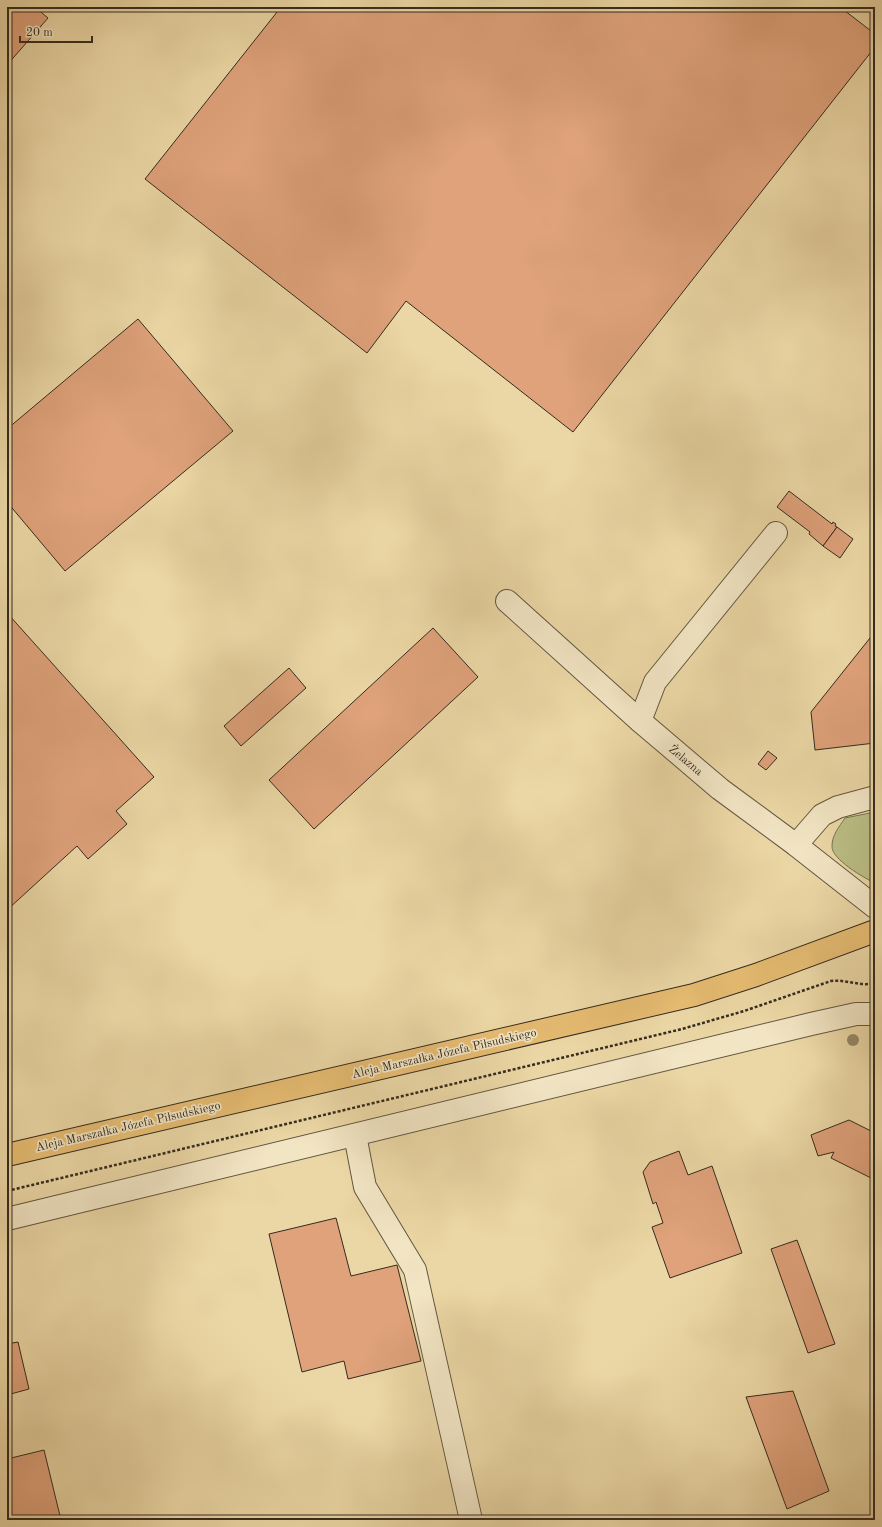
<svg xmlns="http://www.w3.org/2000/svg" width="882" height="1527" font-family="'Old Standard TT',serif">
	<rect width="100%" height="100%" fill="#ebd7a5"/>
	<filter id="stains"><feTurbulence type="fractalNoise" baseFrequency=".005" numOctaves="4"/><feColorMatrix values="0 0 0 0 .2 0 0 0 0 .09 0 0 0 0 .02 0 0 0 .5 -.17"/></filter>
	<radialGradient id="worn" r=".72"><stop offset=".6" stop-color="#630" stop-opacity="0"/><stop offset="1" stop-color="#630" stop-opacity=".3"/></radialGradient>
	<path fill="#babd84" stroke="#787452" d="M875 812V883C864 878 831 859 832 846 832 835 839 827 845 818Z"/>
	<g fill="#dfa27b" stroke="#352b20">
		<path d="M7 7H35L48 18 7 65Z"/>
		<path d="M281 7H840L875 34V47L573 432 406 301 367 353 145 179Z"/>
		<path d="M138 319 233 431 65 571 7 502V429Z"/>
		<path d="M789 491 832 524 833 522 836 524 835 526 837 527 823 546 809 534 810 532 777 507Z"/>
		<path d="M837 527 853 539 840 558 823 546Z"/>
		<path d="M8 614 154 777 116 811 127 824 88 859 77 846 7 910Z"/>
		<path d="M433 628 478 677 314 829 269 780Z"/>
		<path d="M874 633 875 743 815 750 811 712Z"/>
		<path d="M289 668 306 688 241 746 224 726Z"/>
		<path d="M768 751 777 758 766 770 758 764Z"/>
		<path d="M849 1120 875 1133V1180L831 1158 834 1152 818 1156 811 1135Z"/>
		<path d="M679 1151 688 1175 712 1166 742 1253 670 1278 652 1227 663 1223 656 1202 653 1204 643 1172 650 1162Z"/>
		<path d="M336 1218 351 1276 397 1265 421 1361 348 1379 344 1361 302 1372 269 1234Z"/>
		<path d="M797 1240 835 1344 808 1353 771 1249Z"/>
		<path d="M18 1342 29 1389 7 1395V1344Z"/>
		<path d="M793 1391 829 1491 787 1509 746 1397Z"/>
		<path d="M44 1450 61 1520H7V1459Z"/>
	</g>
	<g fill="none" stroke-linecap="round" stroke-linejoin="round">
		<defs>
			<g id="minor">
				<path d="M507 601 640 721 720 789 796 845 875 907"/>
				<path d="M640 721 655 682 776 533"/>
				<path d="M796 845 822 815 838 807 875 797"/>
				<path d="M355 1135 365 1187 415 1270 471 1520"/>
				<path d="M7 1219 811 1024 856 1014H875"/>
			</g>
			<path id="major" d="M7 1155 694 995 756 975 875 931"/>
		</defs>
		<use href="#minor" stroke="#625641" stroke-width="24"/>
		<use href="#major" stroke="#352b20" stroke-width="24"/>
		<path stroke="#352b20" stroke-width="2.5" stroke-dasharray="3 2" stroke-linecap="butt" d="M7 1191 682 1029 744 1011 831 981C846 979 860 987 875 983"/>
		<use href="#minor" stroke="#f2e5c4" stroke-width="22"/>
		<use href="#major" stroke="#e6bc72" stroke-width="22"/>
	</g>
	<circle fill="#968867" cx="853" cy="1040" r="6"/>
	<g text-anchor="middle" stroke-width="3.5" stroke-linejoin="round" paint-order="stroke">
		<g font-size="12" fill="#352b20" stroke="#f2e5c4">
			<text transform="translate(686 760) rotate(40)" y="4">Żelazna</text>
			<text transform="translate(444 1053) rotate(-13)" y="4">Aleja Marszałka Józefa Piłsudskiego</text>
			<text transform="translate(128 1126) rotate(-13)" y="4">Aleja Marszałka Józefa Piłsudskiego</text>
		</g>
	</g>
	<rect width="882" height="1527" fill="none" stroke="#ebd7a5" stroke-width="24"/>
	<rect x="8" y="8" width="866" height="1511" fill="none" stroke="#352b20" stroke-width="2"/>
	<rect x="12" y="12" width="858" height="1503" fill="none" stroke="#352b20"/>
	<path d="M20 36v6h72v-6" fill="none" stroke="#352b20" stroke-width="2"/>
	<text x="26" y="36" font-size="12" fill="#352b20" stroke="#f2e5c4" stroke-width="3" paint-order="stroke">20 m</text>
	<rect width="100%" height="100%" filter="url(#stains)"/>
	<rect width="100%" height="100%" fill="url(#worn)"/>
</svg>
